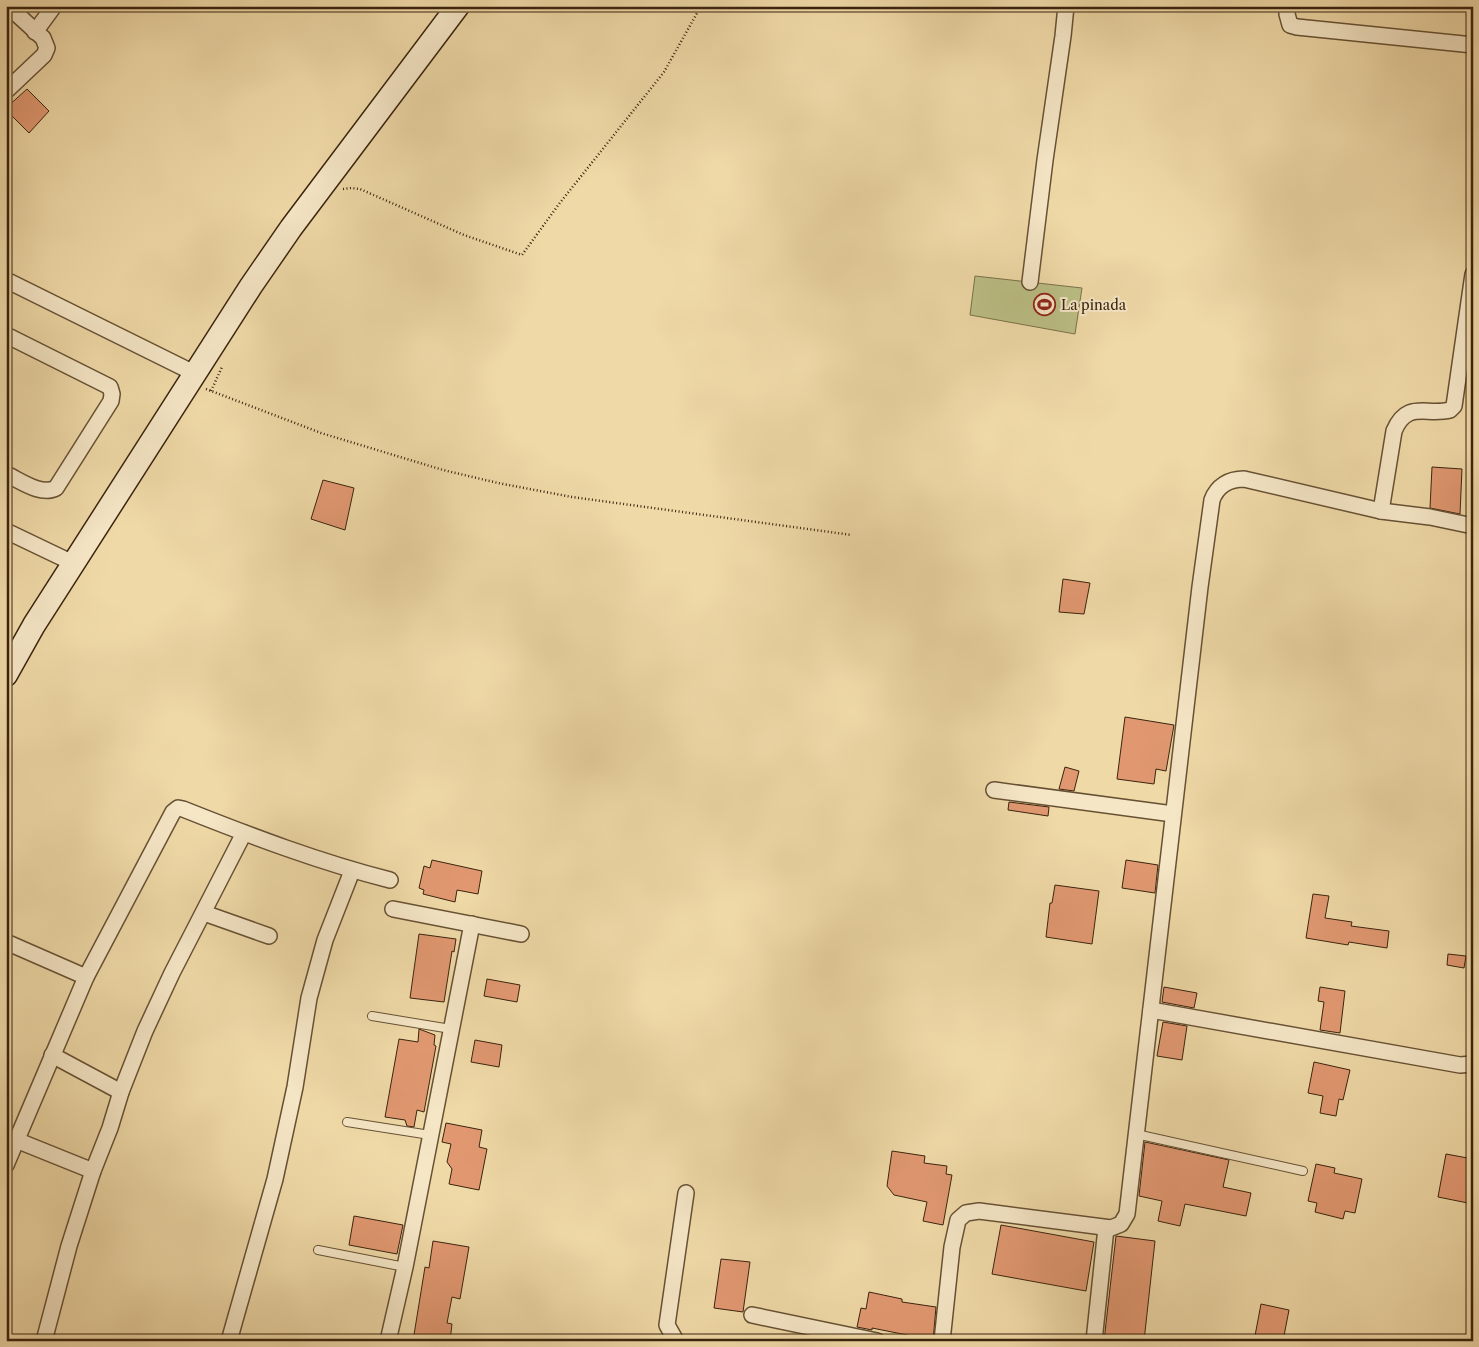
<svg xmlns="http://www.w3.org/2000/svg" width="1479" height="1347" font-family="'Libre Caslon Text',serif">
	<rect width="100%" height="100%" fill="#efd9a7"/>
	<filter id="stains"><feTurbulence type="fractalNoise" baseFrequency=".004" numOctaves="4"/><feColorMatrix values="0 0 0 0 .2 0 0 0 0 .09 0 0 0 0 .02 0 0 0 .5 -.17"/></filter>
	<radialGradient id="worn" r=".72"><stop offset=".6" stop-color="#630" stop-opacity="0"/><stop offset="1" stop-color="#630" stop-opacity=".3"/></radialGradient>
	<path fill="#bbbf85" stroke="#7a724a" d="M975 276 1082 288 1075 334 970 315Z"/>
	<g fill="#e19871" stroke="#3a240e">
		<path d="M27 89 49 111 29 133 6 110V108Z"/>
		<path d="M1432 467 1462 469 1460 514 1430 508Z"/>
		<path d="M323 480 354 488 345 530 311 519Z"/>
		<path d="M1063 579 1090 583 1084 614 1059 612Z"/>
		<path d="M1125 717 1174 725 1166 771 1156 769 1154 784 1117 779Z"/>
		<path d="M1065 767 1079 771 1074 791 1059 789Z"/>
		<path d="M1009 802 1049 807 1048 816 1008 810Z"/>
		<path d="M432 860 482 871 478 894 457 890 455 902 423 894 424 890 419 888 424 866 430 868Z"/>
		<path d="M1126 860 1158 865 1155 893 1122 888Z"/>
		<path d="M1055 885 1099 891 1092 944 1046 937 1050 903H1052Z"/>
		<path d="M1313 894 1329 896 1325 918 1352 922 1351 926 1389 931 1387 948 1349 942 1348 945 1306 938Z"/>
		<path d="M419 934 456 939 454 952 452 951 444 1002 410 998Z"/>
		<path d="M1448 954 1466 956 1464 968 1447 965Z"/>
		<path d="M487 979 520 985 517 1002 484 996Z"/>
		<path d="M1164 987 1197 993 1194 1008 1162 1002Z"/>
		<path d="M1320 987 1345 991 1340 1033 1320 1030 1324 1002 1318 1001Z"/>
		<path d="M1163 1022 1187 1026 1182 1060 1157 1056Z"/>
		<path d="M419 1029 435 1035 434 1045 436 1046 424 1112 417 1110 414 1127 407 1126 405 1120 385 1117 399 1039 418 1042Z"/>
		<path d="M475 1040 502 1045 499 1067 471 1062Z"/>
		<path d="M1314 1062 1350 1070 1343 1100 1339 1099 1336 1116 1320 1113 1323 1096 1308 1093Z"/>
		<path d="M446 1123 482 1130 479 1147 487 1149 479 1190 449 1184 452 1169 447 1162 451 1144 442 1142Z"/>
		<path d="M1145 1142 1229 1160 1223 1187 1251 1193 1246 1216 1185 1204 1180 1226 1158 1221 1162 1201 1139 1196Z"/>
		<path d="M892 1151 925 1156 924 1163 947 1166 946 1174 952 1175 943 1225 923 1221 927 1202 894 1195 887 1186Z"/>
		<path d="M1446 1154 1473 1159V1204L1438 1197Z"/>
		<path d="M1316 1164 1335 1168 1334 1173 1362 1179 1355 1213 1345 1211 1343 1219 1315 1212 1317 1203 1308 1201Z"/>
		<path d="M354 1216 403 1225 397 1254 349 1245Z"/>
		<path d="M1001 1225 1094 1242 1086 1291 992 1274Z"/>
		<path d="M1116 1236 1155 1241 1144 1341H1104Z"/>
		<path d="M433 1241 469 1247 460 1299 452 1297 447 1323 452 1324 450 1341H413L425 1267 429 1268Z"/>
		<path d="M721 1259 750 1262 743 1312 714 1308Z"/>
		<path d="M869 1292 902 1299V1302L936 1307 933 1341 912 1338V1336L872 1328V1330L857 1327 861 1308 866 1309Z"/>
		<path d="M1261 1304 1289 1310 1283 1341H1254Z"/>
	</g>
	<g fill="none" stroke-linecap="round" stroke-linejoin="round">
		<defs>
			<g id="lane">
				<path d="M372 1016 451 1029"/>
				<path d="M347 1122 430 1135"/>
				<path d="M1136 1134 1303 1171"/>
				<path d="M318 1250 405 1267"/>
			</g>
			<g id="street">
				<path d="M1288 6 1287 14 1290 25 1297 27 1473 45"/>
				<path d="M35 32 54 6"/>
				<path d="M6 91 44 55 47 48 43 38 8 6"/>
				<path d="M6 280 196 374"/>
				<path d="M1030 282 1045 160 1063 36 1066 6"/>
				<path d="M6 335 110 387 112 394 111 401 56 488C41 496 21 481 6 474"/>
				<path d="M1381 511 1394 431C1407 400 1426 416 1450 410L1454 406 1473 274"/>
				<path d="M6 531 75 564"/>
				<path d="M994 790 1173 814"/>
				<path d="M393 909 521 934"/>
				<path d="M204 913 269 936"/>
				<path d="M6 942 86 977"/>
				<path d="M1151 1010 1460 1065 1473 1064"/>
				<path d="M52 1055 121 1092"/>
				<path d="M16 1140 93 1171"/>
				<path d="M6 1165 86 977 173 812 178 808 183 809C251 836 319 862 390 880"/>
				<path d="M752 1315 877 1341"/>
				<path d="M44 1341 69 1246 93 1171 110 1128 121 1092 145 1031 172 973 244 833"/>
				<path d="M229 1341 275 1179 295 1087 309 998 325 940 352 871"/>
				<path d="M388 1341 405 1267 472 924"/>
				<path d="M676 1341 667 1325 686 1193"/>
				<path d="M942 1341 952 1247 958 1220 966 1213 979 1211 1111 1228 1121 1224 1127 1214 1200 587 1212 500C1217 486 1229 479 1244 479L1381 511 1430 517 1473 526"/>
				<path d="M1094 1341 1106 1228"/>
			</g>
			<path id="secondary" d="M6 675 34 625 251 286 291 228 458 6"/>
		</defs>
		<use href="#lane" stroke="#675134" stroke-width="10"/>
		<use href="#street" stroke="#675134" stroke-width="18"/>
		<use href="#secondary" stroke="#3a240e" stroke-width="25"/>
		<g stroke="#3a240e" stroke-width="2.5" stroke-dasharray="1 2.5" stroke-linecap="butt">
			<path d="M343 189 351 188 360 189 464 235 522 255 559 204 664 72 701 6"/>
			<path d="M206 389 321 433 443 470 498 483 572 497 852 535"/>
			<path d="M211 391 222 367"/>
		</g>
		<use href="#lane" stroke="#f5e6c6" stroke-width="8"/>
		<use href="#street" stroke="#f5e6c6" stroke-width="15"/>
		<use href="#secondary" stroke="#f5e6c6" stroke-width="22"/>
	</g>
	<defs>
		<symbol id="stadium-ring" viewBox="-11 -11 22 22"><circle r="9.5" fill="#f5e6c6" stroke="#8f2418" stroke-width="1.5"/><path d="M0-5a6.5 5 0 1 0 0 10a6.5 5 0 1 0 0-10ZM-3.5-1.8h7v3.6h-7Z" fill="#8f2418"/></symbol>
	</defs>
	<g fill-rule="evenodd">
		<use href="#stadium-ring" x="1032" y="292" width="25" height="25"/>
	</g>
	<g text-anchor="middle" stroke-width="4" stroke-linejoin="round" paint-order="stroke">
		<g font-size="14" fill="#3a240e" stroke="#f5e6c6" text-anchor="start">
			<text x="1061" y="310">La pinada</text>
		</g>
	</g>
	<rect width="1479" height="1347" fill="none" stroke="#efd9a7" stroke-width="25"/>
	<rect x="8" y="8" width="1464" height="1332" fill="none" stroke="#3a240e" stroke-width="2.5"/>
	<rect x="12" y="12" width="1454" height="1322" fill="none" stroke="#3a240e"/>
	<rect width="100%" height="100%" filter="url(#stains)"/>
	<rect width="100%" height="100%" fill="url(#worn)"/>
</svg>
